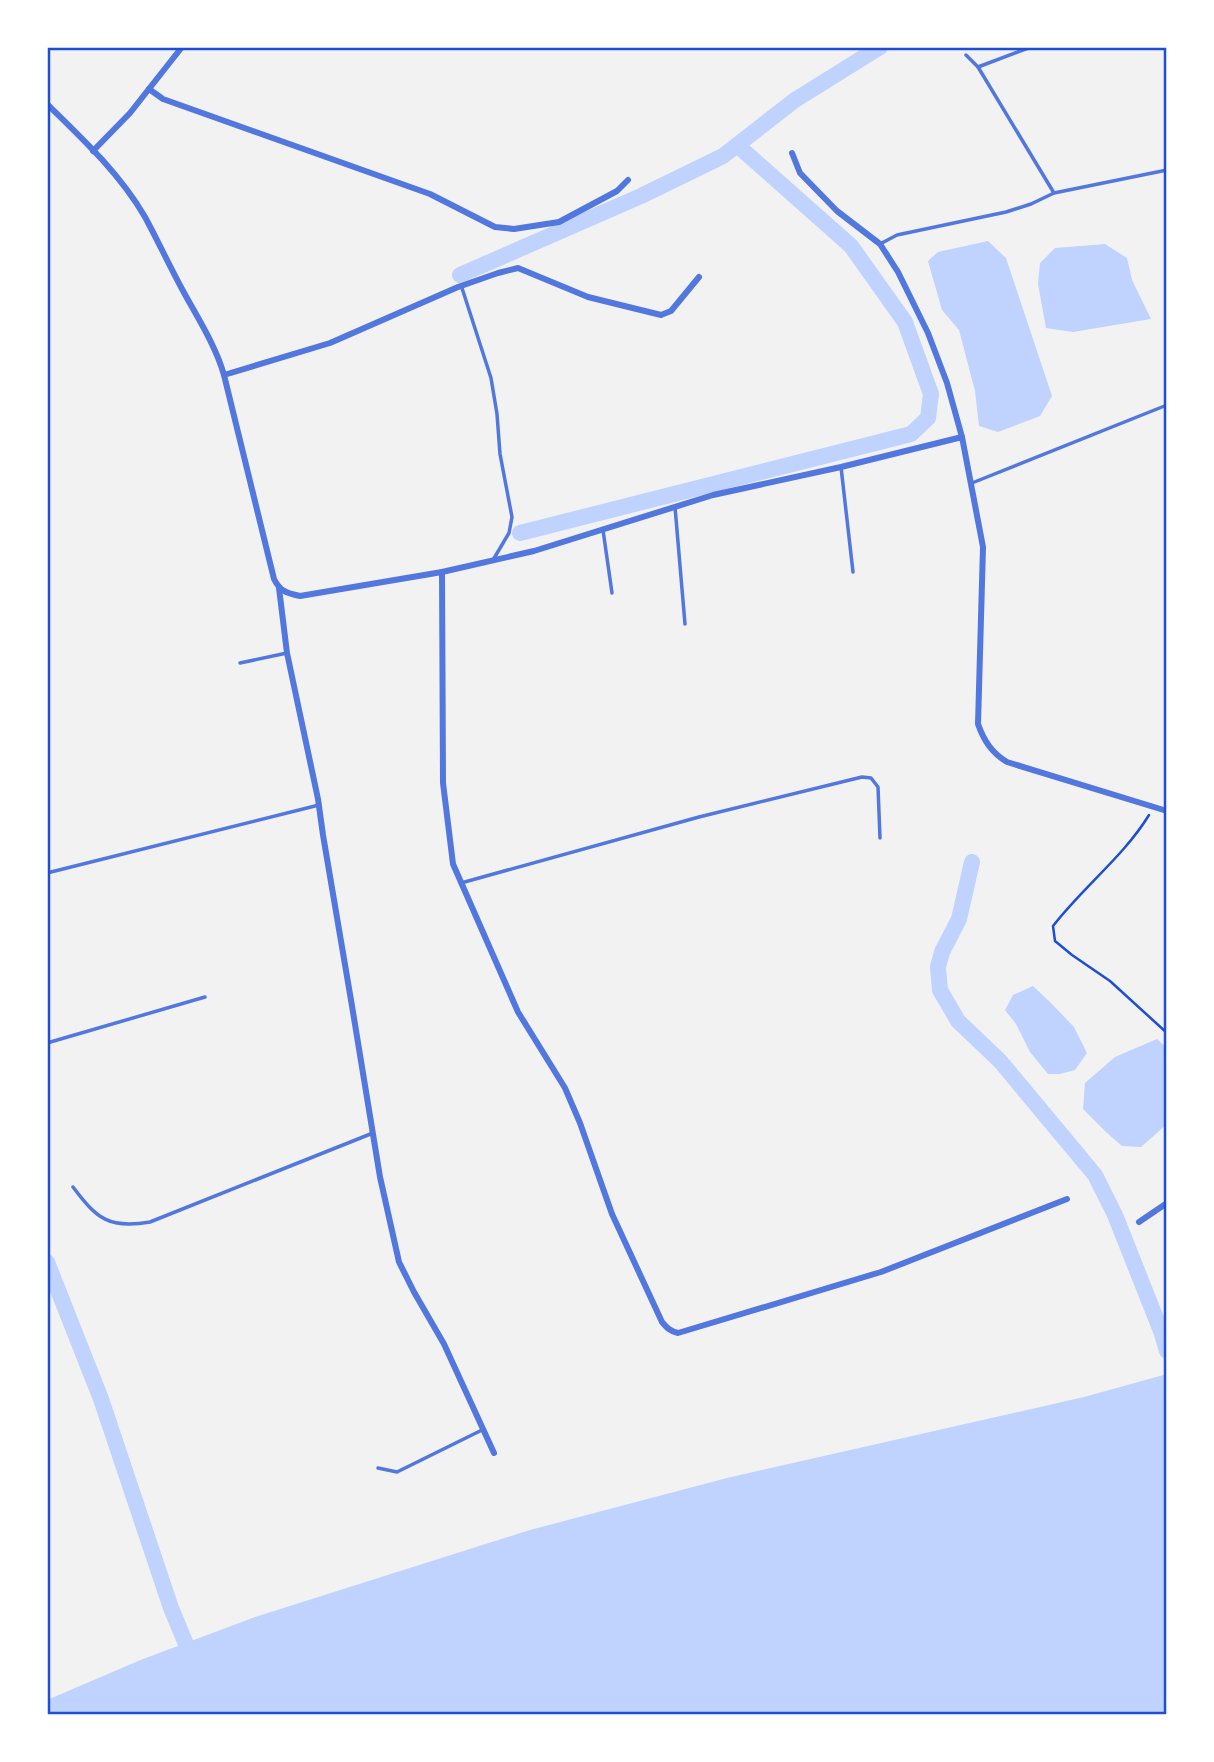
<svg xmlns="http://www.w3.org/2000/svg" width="1214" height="1762" font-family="'Source Sans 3',sans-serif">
	<rect width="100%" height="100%" fill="#f2f2f2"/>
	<g fill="#bfd3fe">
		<path d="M988 241 1006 258 1052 396 1040 416 998 432 979 426 975 391 959 330 942 310 928 261 938 252Z"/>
		<path d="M1105 244 1127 258 1132 280 1151 319 1073 332 1046 328 1038 284 1040 263 1055 248Z"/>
		<path d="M1033 986 1050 1002 1074 1027 1087 1053 1075 1070 1060 1074H1048L1030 1052 1016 1024 1005 1010 1013 995Z"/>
		<path d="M1157 1039 1167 1048V1124L1141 1147 1122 1146 1106 1132 1083 1109 1085 1083 1115 1057Z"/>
		<path d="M1167 1374V1715H47V1700L143 1659 255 1617 530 1530 727 1478 1084 1397Z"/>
	</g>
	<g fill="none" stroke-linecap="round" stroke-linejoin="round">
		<g stroke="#bfd3fe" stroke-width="16">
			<path d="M460 275 641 196 723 156 795 100 880 47"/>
			<path d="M520 533 911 434 928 418 931 394 905 322 851 246 737 145"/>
			<path d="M972 862 959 919 942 952 938 967 940 990 958 1021 1000 1061 1095 1175 1115 1215 1161 1331 1167 1351"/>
			<path d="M47 1262 101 1399 171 1608 193 1661"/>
		</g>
		<path stroke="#1d4ed8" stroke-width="2.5" d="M1149 815C1124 856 1083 887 1053 926L1055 941 1072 955 1110 981 1167 1033"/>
		<g stroke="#5277de" stroke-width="3.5">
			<path d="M966 55 978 67 1054 193"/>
			<path d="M978 67 1031 47"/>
			<path d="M880 244 897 235 1006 212 1031 204 1054 193 1167 170"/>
			<path d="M461 285 491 378 497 414 500 454 512 517 509 533 493 560"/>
			<path d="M841 467 853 572"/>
			<path d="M972 483 1167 405"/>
			<path d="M675 507 685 624"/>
			<path d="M603 530 612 593"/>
			<path d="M240 663 287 653"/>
			<path d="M47 873 319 805"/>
			<path d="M461 883 699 817 862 777 871 778 878 787 880 838"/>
			<path d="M47 1043 205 997"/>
			<path d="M73 1187C97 1219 109 1229 150 1222L373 1133"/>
			<path d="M378 1468 397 1472 482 1430"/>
		</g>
		<g stroke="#5277de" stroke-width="6">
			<path d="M149 89 163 99 430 194 495 227 514 229 559 222 617 191 628 180"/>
			<path d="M47 104C82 138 120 174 145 217 158 241 169 265 182 289 197 317 215 344 224 375L274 579C280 591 286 593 300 596L442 572 534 551 713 495 841 467 962 437 983 547 978 724C984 741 992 753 1007 762L1167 811"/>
			<path d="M93 151 130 113 182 47"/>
			<path d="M792 153 800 173 837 211 880 244 898 272 928 333 947 383 962 437"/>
			<path d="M224 375 330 343 458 287 498 273 518 268 588 297 661 315 671 311 699 277"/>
			<path d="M442 572 443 783 453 864 518 1012 565 1088 580 1123 612 1214 662 1322C667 1328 670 1331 678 1333L881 1272 1067 1199"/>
			<path d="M279 588 287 653 318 799 323 835 352 1006 380 1177 399 1262 414 1292 444 1344 494 1453"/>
			<path d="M1139 1222 1167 1203"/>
		</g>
	</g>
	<rect width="1214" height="1762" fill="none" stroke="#ffffff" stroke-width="98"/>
	<rect x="49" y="49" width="1116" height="1664" fill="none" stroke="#1d4ed8" stroke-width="2.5"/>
</svg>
